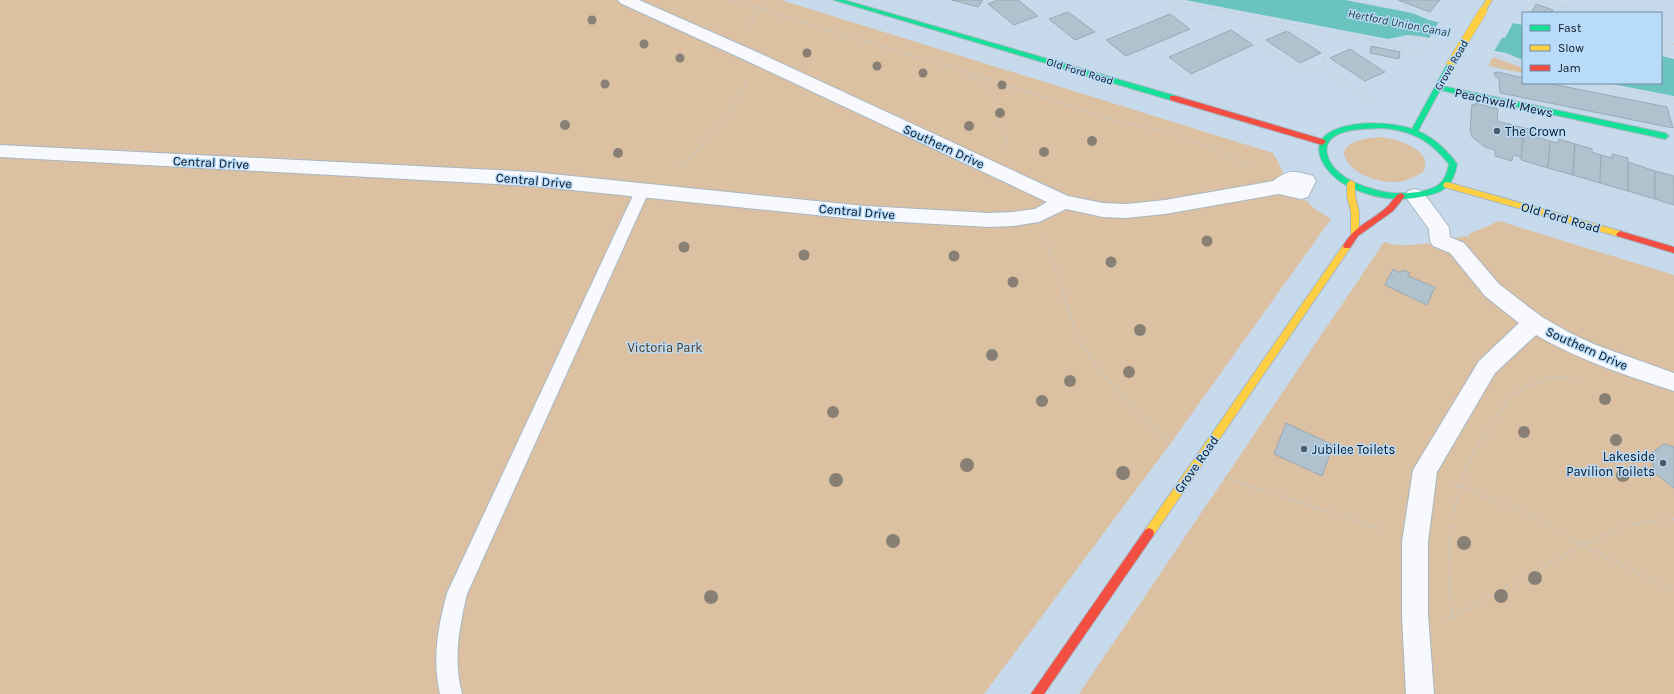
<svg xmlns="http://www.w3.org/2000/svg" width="1674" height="694" font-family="Karla,sans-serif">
	<rect width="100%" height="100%" fill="#c7daeb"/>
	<g fill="#dbc0a2">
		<path d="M0 0H781L1273 153 1283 171 1282 172 1304 201 1306 200 1315 209 1331 219 1173 440 984 694H0Z"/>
		<path d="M1493 57 1523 68V73L1488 66Z"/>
		<path d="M1381 137C1397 139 1435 150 1423 172 1413 178 1405 182 1394 182 1377 182 1354 175 1346 159 1344 156 1343 151 1346 148 1354 139 1370 138 1381 137Z"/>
		<path d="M1499 221 1674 275V694H1079L1384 242C1398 247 1415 245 1429 243L1431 245 1458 237 1470 236 1469 234Z"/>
	</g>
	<g fill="#6ac3bf">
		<path d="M1185 0H1345L1412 13 1429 20 1505 38 1513 23 1523 25V60L1506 53 1419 36 1407 35 1388 39Z"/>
		<path d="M1661 56 1674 59V96L1607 83H1661Z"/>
	</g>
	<path fill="#c7daeb" d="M1440 20 1503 36 1493 53 1428 40Z"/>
	<g fill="#b0c2cd" stroke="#99aab6">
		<path d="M952 0H983L978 7Z"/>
		<path d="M998 0H1018L1038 16 1014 25 988 4Z"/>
		<path d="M1398 0H1440L1430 12Z"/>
		<path d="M1536 4 1553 10 1551 13H1531Z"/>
		<path d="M1068 12 1095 32 1075 40 1049 19Z"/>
		<path d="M1170 14 1190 29 1126 56 1106 40Z"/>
		<path d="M1231 30 1253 45 1191 74 1169 57Z"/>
		<path d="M1287 31 1321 53 1300 63 1266 40Z"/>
		<path d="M1371 46 1400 52 1399 59 1370 53Z"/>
		<path d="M1350 49 1385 72 1365 81 1330 58Z"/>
		<path d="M1498 72 1523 78V83H1547L1667 107 1673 128 1500 93 1499 79 1495 76 1494 73Z"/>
		<path d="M1475 103 1498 109 1497 121 1524 128 1521 157 1513 155 1512 161 1495 156V150L1485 147 1472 137 1470 130 1472 104 1476 106Z"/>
		<path d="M1524 128 1537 131 1536 137 1550 141 1548 168 1521 160Z"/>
		<path d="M1559 139 1575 144 1573 175 1548 168 1550 141 1558 143Z"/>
		<path d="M1575 144 1592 149V152L1601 155 1600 183 1573 175Z"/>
		<path d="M1612 154 1628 158V191L1600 183 1601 155 1612 158Z"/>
		<path d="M1628 162 1655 171V199L1628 191Z"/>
		<path d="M1655 171 1674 176V205L1655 199Z"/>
		<path d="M1393 269 1400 273 1402 270 1410 273 1408 276 1435 287 1427 305 1385 285Z"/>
		<path d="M1286 423 1333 445 1322 476 1274 454Z"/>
		<path d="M1664 444 1674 447V488L1655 473 1650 454Z"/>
	</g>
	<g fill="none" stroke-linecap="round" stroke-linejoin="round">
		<defs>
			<path id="lane" d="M643 184 648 185 650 189 467 594C459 628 453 660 462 694H440C432 659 438 627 447 593L636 189 638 185Z"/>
			<g id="street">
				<path d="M618 0H639L757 52 1068 196 1103 203 1126 204 1165 200 1273 181C1289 169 1294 171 1313 176L1316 181 1308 197 1301 199 1279 194 1165 214 1126 218 1103 217 1066 209 1039 222 1013 226 989 227 865 220 533 186 0 157V145L533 172 865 206 989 213 1013 212 1035 209 1047 202 745 60 620 3Z"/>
				<path d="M1415 189 1422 191 1446 223 1449 228 1450 237 1464 243 1499 284 1542 317 1570 333 1596 345 1674 373V391C1627 376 1579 360 1536 335L1495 373 1437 472 1428 542V615L1434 694H1406L1402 615V542L1413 470 1479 361 1519 323 1485 296 1450 253 1433 246 1430 241 1429 229 1405 196 1408 191Z"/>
			</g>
			<g id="fast">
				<path d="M834 0H844L1176 96 1177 98 1176 100H1170Z"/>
				<path d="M1449 61H1453L1454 63 1442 86 1665 133 1669 136 1665 139 1440 90 1418 131C1434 138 1447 150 1457 164 1453 188 1442 193 1420 197 1395 202 1369 197 1346 185 1324 173 1303 141 1337 129 1358 121 1391 122 1412 129ZM1383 128C1414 131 1430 141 1449 164 1445 184 1438 188 1418 192 1403 194 1387 194 1373 189 1362 186 1351 182 1342 175 1327 164 1317 142 1341 133 1354 128 1369 129 1383 128Z"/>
			</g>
			<g id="slow">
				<path d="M1486 0H1492L1485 12H1481L1480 11Z"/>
				<path d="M1351 180 1355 183V196L1359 212V234L1355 237 1351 234V212L1347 196V183Z"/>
				<path d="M1447 182 1620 231 1624 234 1620 237 1444 187 1443 185 1444 183Z"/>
				<path d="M1347 243 1350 244 1351 246 1350 248 1153 536 1149 538 1145 536 1144 533 1145 530 1344 244Z"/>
			</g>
			<g id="jam">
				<path d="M1170 96H1176L1325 140 1326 142 1322 145 1319 144 1170 100Z"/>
				<path d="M1401 193 1405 196 1393 211 1358 236 1350 248H1344L1343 246C1356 224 1371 222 1388 206 1392 202 1395 195 1401 193Z"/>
				<path d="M1620 231 1674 247V253L1617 236 1616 234Z"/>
				<path d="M1149 528 1153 530 1154 533 1153 536 1044 694H1031L1145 530Z"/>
			</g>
		</defs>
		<use href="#lane" stroke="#a8b7c4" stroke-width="2"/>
		<use href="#street" stroke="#a8b7c4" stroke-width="2"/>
		<use href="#fast" stroke="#a8b7c4" stroke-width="2"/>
		<use href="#slow" stroke="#a8b7c4" stroke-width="2"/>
		<use href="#jam" stroke="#a8b7c4" stroke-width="2"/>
		<g stroke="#c8cdd2" stroke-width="2" stroke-dasharray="1 2.5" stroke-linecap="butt">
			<path d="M730 0 969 73 1112 120 1176 134 1251 166"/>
			<path d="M1167 0 1343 35 1391 42 1416 38 1428 41"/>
			<path d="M1525 13 1531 2 1537 1 1571 8"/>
			<path d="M1523 17 1521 22 1523 23"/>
			<path d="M747 29 764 0"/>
			<path d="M1280 30C1298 30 1312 42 1326 52L1322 67 1294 65 1268 48 1260 40 1262 35Z"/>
			<path d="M1661 37 1664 40 1674 44"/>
			<path d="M1368 40 1421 56"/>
			<path d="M1661 51 1674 55"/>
			<path d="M1493 54 1523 65"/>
			<path d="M1322 67 1371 102"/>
			<path d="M971 75 990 89 996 99 999 121 1008 147"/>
			<path d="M1590 83 1674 99"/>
			<path d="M679 168C706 142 731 115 747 80"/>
			<path d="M1046 238 1065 298"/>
		</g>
		<g stroke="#c8cdd2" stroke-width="3" stroke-dasharray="1 3.5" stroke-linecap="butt">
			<path d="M1064 297 1077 336 1097 368 1130 405 1174 447"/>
			<path d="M1225 476 1236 482 1383 529"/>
			<path d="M1454 483 1515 509 1674 592"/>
			<path d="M1452 514 1468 463 1511 395 1530 385 1551 377 1580 379"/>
			<path d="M1450 527 1449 574 1452 618"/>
			<path d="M1445 621 1583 545 1625 525 1674 519"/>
		</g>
		<use href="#lane" fill="#f7f9fc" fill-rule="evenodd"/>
		<use href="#street" fill="#f7f9fc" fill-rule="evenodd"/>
		<use href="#fast" fill="#16e098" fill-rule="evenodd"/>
		<use href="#slow" fill="#ffcf43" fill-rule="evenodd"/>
		<use href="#jam" fill="#f24e42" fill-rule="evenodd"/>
		<defs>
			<path id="slow-bridge" d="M1451 63 1483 11"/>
		</defs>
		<use href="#slow-bridge" stroke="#a8b7c4" stroke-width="9" stroke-linecap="butt"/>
		<use href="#slow-bridge" stroke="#ffcf43" stroke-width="8"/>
	</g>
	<g fill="#888075">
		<circle cx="592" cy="20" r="4.5"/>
		<circle cx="644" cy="44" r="4.5"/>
		<circle cx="807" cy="53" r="4.5"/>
		<circle cx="680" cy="58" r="4.5"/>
		<circle cx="877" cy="66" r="4.5"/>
		<circle cx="923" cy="73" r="4.5"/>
		<circle cx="605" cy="84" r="4.5"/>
		<circle cx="1002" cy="85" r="4.5"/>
		<circle cx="1000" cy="113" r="5"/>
		<circle cx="565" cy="125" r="5"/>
		<circle cx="969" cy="126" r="5"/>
		<circle cx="1092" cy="141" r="5"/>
		<circle cx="1044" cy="152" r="5"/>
		<circle cx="618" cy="153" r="5"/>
		<circle cx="1207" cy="241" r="5.5"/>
		<circle cx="684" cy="247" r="5.5"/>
		<circle cx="804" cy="255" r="5.5"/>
		<circle cx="954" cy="256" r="5.5"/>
		<circle cx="1111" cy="262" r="5.5"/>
		<circle cx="1013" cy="282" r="5.5"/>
		<circle cx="1140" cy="330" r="6"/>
		<circle cx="992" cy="355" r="6"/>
		<circle cx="1129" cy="372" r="6"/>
		<circle cx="1070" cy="381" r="6"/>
		<circle cx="1605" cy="399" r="6"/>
		<circle cx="1042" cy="401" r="6"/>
		<circle cx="833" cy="412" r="6"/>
		<circle cx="1524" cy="432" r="6"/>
		<circle cx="1616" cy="440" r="6"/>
		<circle cx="967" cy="465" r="7"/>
		<circle cx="1123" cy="473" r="7"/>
		<circle cx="1623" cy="475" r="7"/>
		<circle cx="836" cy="480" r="7"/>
		<circle cx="893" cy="541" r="7"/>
		<circle cx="1464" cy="543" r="7"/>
		<circle cx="1535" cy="578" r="7"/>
		<circle cx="1501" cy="596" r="7"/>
		<circle cx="711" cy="597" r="7"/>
	</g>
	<g fill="#4c5b68" stroke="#b8dbfa" stroke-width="1.5">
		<circle cx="1497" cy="131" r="4"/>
		<circle cx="1304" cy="449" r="4"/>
		<circle cx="1663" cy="463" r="4"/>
	</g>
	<g text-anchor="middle" stroke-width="3" stroke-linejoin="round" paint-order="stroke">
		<g font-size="11" fill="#0a1621" stroke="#b8dbfa">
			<text transform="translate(1451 65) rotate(-60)" y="4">Grove Road</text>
			<text transform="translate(1080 71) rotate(17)" y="4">Old Ford Road</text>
		</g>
		<g font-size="12" font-style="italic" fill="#243e3b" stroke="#b8dbfa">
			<text transform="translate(1399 23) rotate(11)" y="4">Hertford Union Canal</text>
		</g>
		<g font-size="13" fill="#0a1621" stroke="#b8dbfa">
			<text transform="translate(1504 102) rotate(12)" y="5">Peachwalk Mews</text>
			<text transform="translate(944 146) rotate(25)" y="5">Southern Drive</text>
			<text transform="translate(211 162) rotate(3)" y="5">Central Drive</text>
			<text transform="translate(534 180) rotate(5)" y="5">Central Drive</text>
			<text transform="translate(857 211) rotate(5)" y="5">Central Drive</text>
			<text transform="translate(1561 217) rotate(16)" y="5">Old Ford Road</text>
			<text transform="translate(1587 348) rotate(24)" y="5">Southern Drive</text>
			<text transform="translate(1196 464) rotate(-55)" y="5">Grove Road</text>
		</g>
		<g font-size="13" fill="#0a1621" stroke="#b8dbfa" text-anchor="start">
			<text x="1505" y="136">The Crown</text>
			<text x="1312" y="454">Jubilee Toilets</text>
			<text x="1655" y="461" text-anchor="end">Lakeside<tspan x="1655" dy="15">Pavilion Toilets</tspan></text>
		</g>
		<g font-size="13" fill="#553615" stroke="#b8dbfa">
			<text x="665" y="352">Victoria Park</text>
		</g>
	</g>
	<rect x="1522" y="12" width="140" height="72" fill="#b8dbfa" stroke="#728ca3"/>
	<rect x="1530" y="25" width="20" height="6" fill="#16e098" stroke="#728ca3"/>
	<text x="1558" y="32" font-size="12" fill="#0a1621">Fast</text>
	<rect x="1530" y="45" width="20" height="6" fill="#ffcf43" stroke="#728ca3"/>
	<text x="1558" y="52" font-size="12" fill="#0a1621">Slow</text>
	<rect x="1530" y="65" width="20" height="6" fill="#f24e42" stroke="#728ca3"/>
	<text x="1558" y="72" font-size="12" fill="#0a1621">Jam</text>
</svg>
